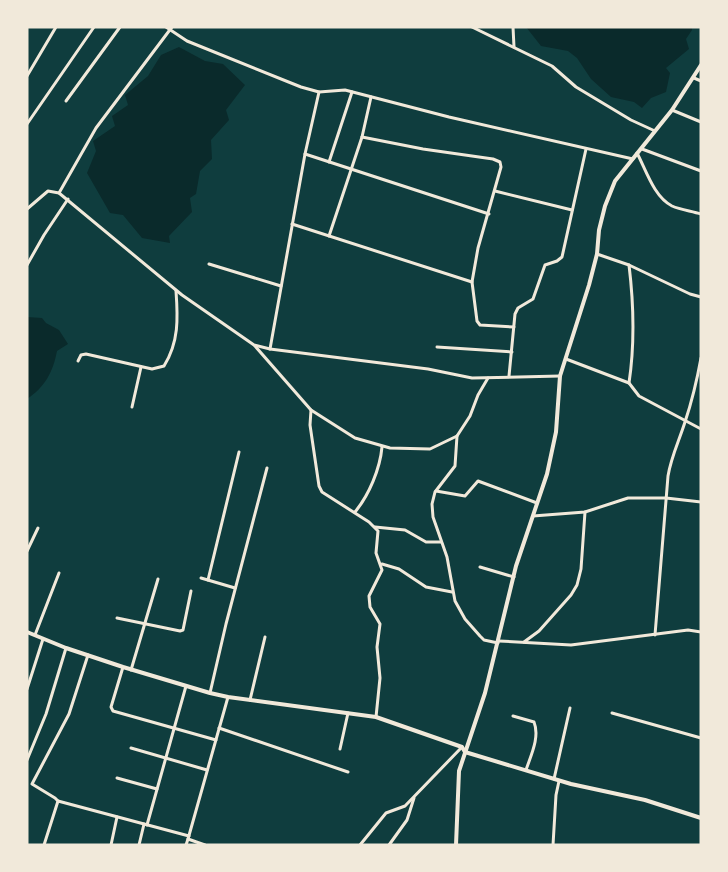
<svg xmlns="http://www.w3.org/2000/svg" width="728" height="872" font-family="'DejaVu Sans',sans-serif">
	<rect width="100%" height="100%" fill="#0f3d3e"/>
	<g fill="#0a2a2b">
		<path d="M526 27H692V30L686 39 689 49 666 68 670 73 666 92 651 98 642 108 634 102 611 97 591 79 577 58 568 51 541 46Z"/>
		<path d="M179 47 205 61 223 64 245 85 226 110 229 120 211 140 212 159 200 171 196 194 190 198 192 212 169 236 170 243 142 238 123 215 110 213 87 173 96 151 93 141 115 126 112 116 128 105 125 95 148 76 161 55Z"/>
		<path d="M27 317 42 318 46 323 59 330 68 344 57 351C53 372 45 387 27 399Z"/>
	</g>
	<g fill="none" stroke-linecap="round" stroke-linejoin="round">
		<g stroke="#f1e9da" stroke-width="3">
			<path d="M166 27 187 41 301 87 319 92 345 90 449 117 633 159"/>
			<path d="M472 27 552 66 576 87 631 120 655 131"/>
			<path d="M513 27 514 47"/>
			<path d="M27 76 56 27"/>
			<path d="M694 78 701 81"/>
			<path d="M66 101 120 27"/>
			<path d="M672 110 701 122"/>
			<path d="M27 124 94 27"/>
			<path d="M362 137 423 149 493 159 500 162 501 167 478 248 472 282 477 321 480 325 514 327"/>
			<path d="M642 149 701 171"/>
			<path d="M637 153C646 170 654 197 672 206 681 210 692 211 701 214"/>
			<path d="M305 154 489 214"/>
			<path d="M329 162 352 92"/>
			<path d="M495 191 572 210"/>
			<path d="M59 193 96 128 172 27"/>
			<path d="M27 209 48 191 59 193 182 295 254 345 270 349 428 369 472 378 560 376"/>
			<path d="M292 224 472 282"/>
			<path d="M329 236 362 137 371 97"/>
			<path d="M597 254 629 265 690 294 701 297"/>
			<path d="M209 264 281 286"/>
			<path d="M27 265 44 235 68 199"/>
			<path d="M629 265C634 306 635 343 629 383L639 396 701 429"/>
			<path d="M255 346 311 410 355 438 390 448 430 449 457 436 470 416 478 395 488 378"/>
			<path d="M437 347 512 352"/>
			<path d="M270 349 305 154 319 92"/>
			<path d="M566 359 629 383"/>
			<path d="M78 361 81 355 86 354 152 369 164 366C179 342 178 318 176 291"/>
			<path d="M509 376 515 314 518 308 533 299 545 265 557 261 562 257 586 149"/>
			<path d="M132 407 141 367"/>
			<path d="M311 410 310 425 319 486 322 492 369 522 378 531 376 553 382 570 369 596 370 607 380 624 377 647 380 678 376 717"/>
			<path d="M457 436 455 466 435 492 432 504 433 517 447 557 455 601 465 619 480 636 484 640 498 643"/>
			<path d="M436 491 465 496 478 481 537 503"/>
			<path d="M355 512C369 495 380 469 382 447"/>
			<path d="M533 516 585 512 628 498H666L701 502"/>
			<path d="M375 527 405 530 426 542H441"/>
			<path d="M27 551 38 528"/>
			<path d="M382 564 399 569 426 587 452 592"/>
			<path d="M480 567 514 577"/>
			<path d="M201 578 235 588"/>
			<path d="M208 580 239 452"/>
			<path d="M117 618 180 631 183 630 191 591"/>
			<path d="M35 635 59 573"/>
			<path d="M655 635 668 476C671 457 679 441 685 422 692 401 697 380 701 358"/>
			<path d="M499 641 571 645 688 630 701 632"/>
			<path d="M524 642 539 631 571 595 577 585 581 569 585 512"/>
			<path d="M123 667 111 707 113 711 216 740"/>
			<path d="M131 670 158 579"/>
			<path d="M27 689 43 639"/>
			<path d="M210 693 226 624 267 468"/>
			<path d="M250 700 265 637"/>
			<path d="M612 713 701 738"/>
			<path d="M513 716 534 722C540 737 531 755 526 770"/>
			<path d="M219 728 348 772"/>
			<path d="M131 748 207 770"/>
			<path d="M340 749 348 713"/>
			<path d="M27 760 46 714 66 648"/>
			<path d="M117 778 157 789"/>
			<path d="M554 779 570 708"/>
			<path d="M58 801 55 798 32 784 69 714 88 655"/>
			<path d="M147 825 186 686"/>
			<path d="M44 845 58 801 189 836"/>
			<path d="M111 845 117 817"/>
			<path d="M139 845 144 824"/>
			<path d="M186 845 188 839"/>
			<path d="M205 845 188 839 228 697"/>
			<path d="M360 845 386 813 405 806 462 747"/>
			<path d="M389 845 407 820 414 798"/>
			<path d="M553 845 556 795 559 781"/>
		</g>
		<g stroke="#f1e9da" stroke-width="4">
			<path d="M27 632 66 648 123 667 210 693 228 697 376 717 462 747 465 752 571 784 645 800 701 818"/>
			<path d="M456 845 459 771 485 693 516 566 547 474 556 432 560 376 589 285 597 254 599 230 605 206 615 181 672 110 701 65"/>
		</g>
	</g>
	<rect width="728" height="872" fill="none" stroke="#f1e9da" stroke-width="57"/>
</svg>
